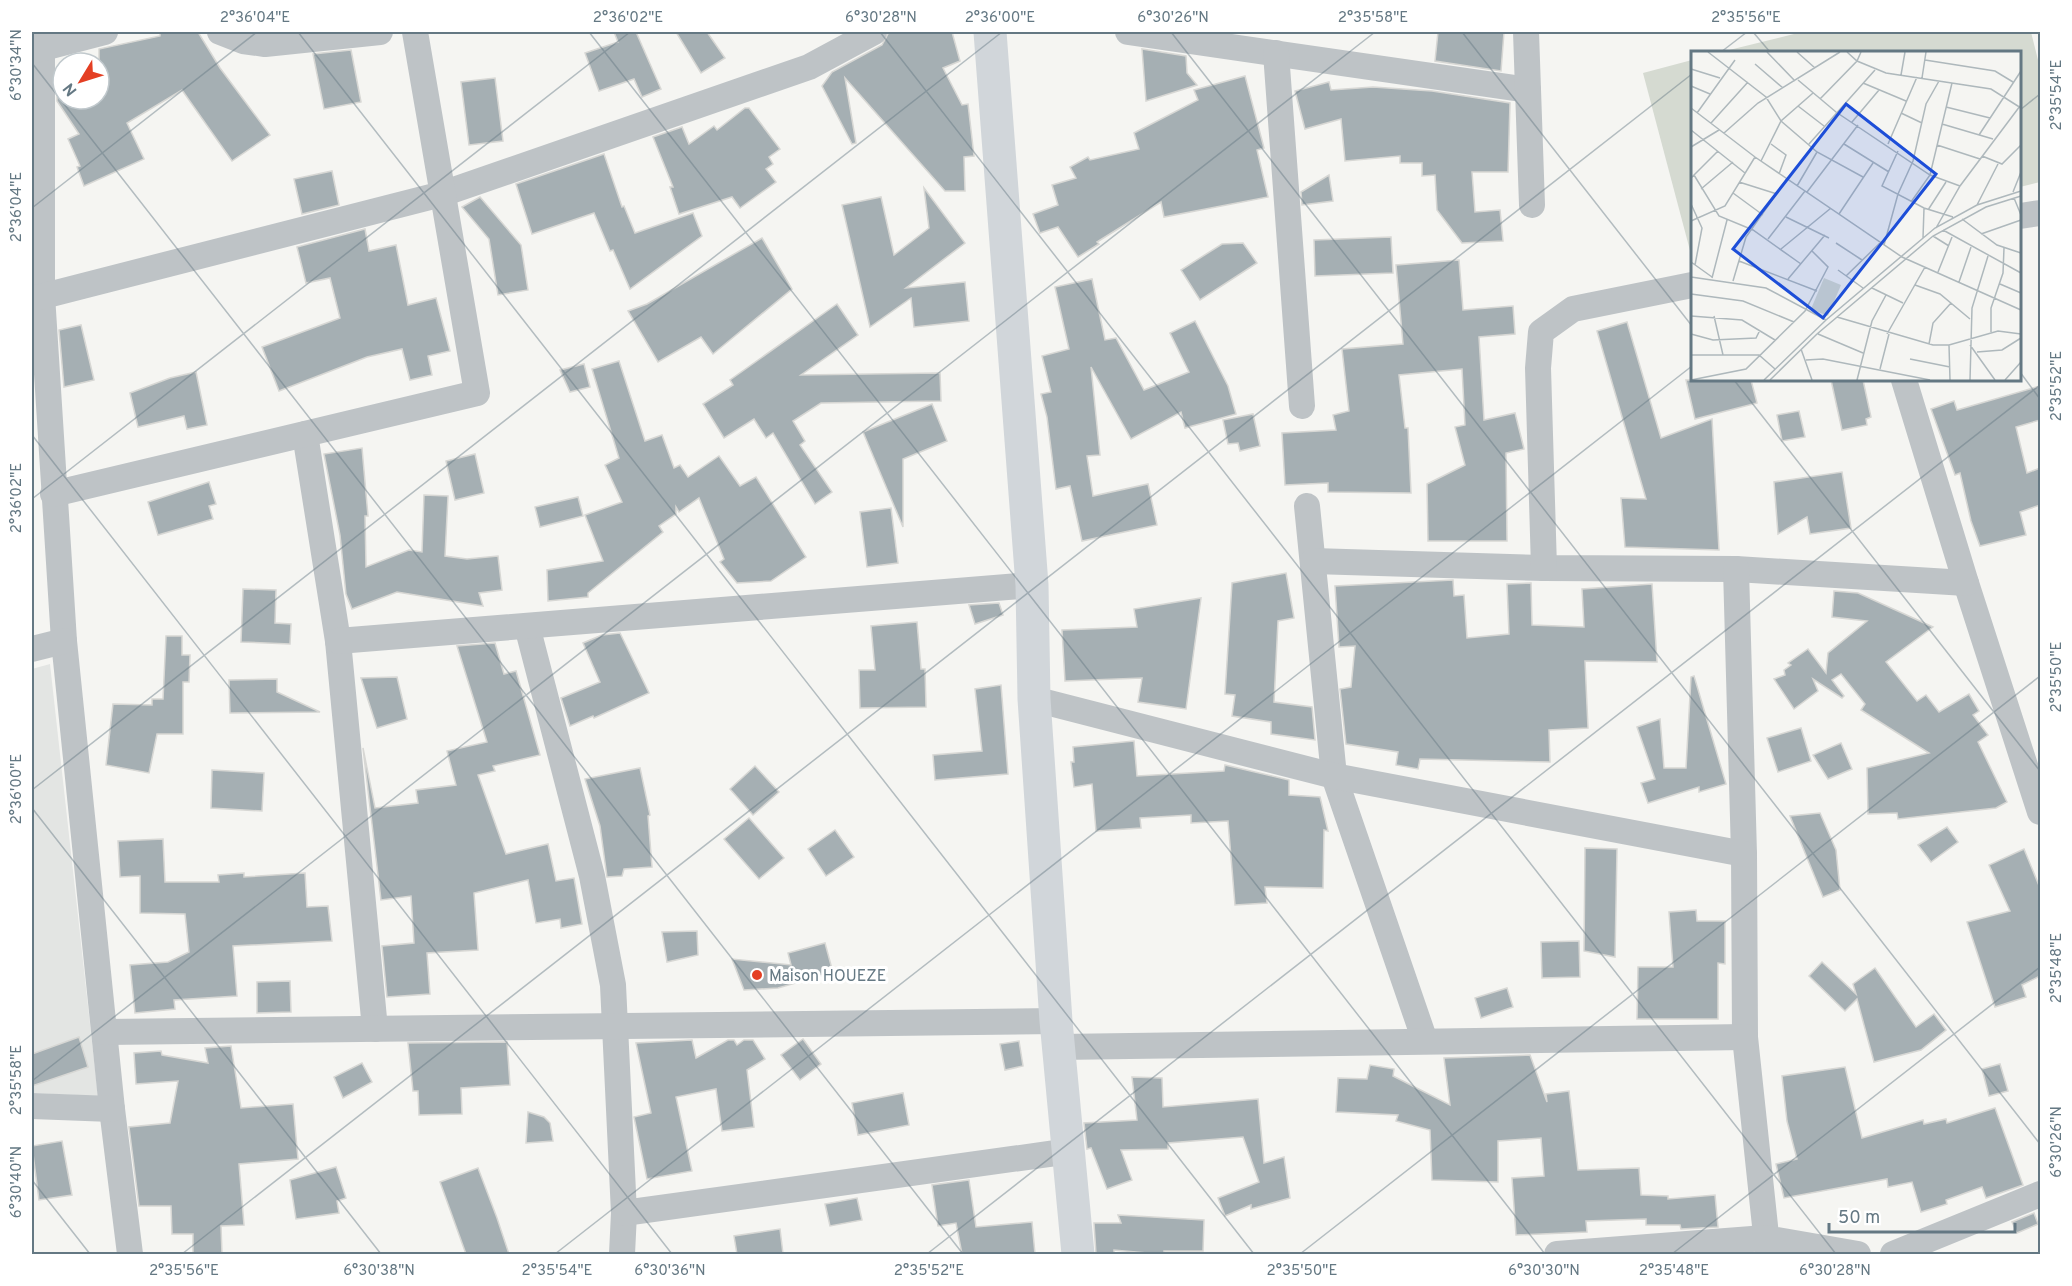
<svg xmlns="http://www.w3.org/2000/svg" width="2072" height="1286" font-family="Overpass,sans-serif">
	<rect width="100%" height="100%" fill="#f5f5f2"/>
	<path fill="#e3e5e3" d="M50 664 98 1096 32 1093V669Z"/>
	<g fill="#d5dad1">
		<path d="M1802 32H2031L2040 68V182L2020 187V52H1721Z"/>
		<path d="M1692 60V258L1643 73Z"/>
	</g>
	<g fill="#a5afb3" stroke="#d7d7d4" stroke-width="1.5">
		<path d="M160 32H198L220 68 270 135 232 161 182 90 127 123 144 159 84 186 77 167 80 166 68 139 79 134 57 101V90L63 86V99H99V49L160 36Z"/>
		<path d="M614 32H636L661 89 642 97 634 79 599 91 585 53 618 42Z"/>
		<path d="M676 32H707L725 58 701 73Z"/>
		<path d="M889 32H952L960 61 943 68 962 105 968 104 974 156 964 157 965 191H945L845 78 856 143 852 144 822 86 832 72 882 45Z"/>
		<path d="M1438 32H1504L1501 71 1435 61Z"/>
		<path d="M1142 49 1186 56 1187 73 1197 85 1146 101Z"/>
		<path d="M351 50 361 102 324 109 313 54Z"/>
		<path d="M1245 76 1264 148 1257 150 1268 197 1164 217 1161 202 1097 242 1099 244 1078 257 1058 227 1040 233 1033 214 1058 205 1052 185 1076 178 1070 167 1088 157 1090 160 1139 149 1134 133 1198 100 1194 90Z"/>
		<path d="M495 78 503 141 469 145 461 82Z"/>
		<path d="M1329 82 1331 90 1373 87 1432 91 1510 103 1508 172H1472L1475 212 1500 210 1503 241 1462 243 1437 210 1435 175 1422 176V163H1400V156L1345 161 1341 119 1305 129 1295 91Z"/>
		<path d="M745 108H749L780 149 769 157 773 164 766 169 776 182 740 208 732 197 679 214 670 187H673L653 137 682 127 689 144 714 126 717 130Z"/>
		<path d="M604 154 622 207 624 206 635 233 693 213 702 236 630 289 613 250 610 251 594 213 532 234 516 184Z"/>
		<path d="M332 171 339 205 302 214 294 179Z"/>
		<path d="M1329 175 1333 201 1302 205 1301 192Z"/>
		<path d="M924 188 965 243 906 288 965 282 969 321 914 327 911 298 870 327 842 205 881 197 894 255 929 228Z"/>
		<path d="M480 197 521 245 528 290 498 295 489 239 462 207Z"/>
		<path d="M365 229 369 251 396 245 408 305 436 298 450 351 428 356 432 375 410 380 402 349 367 357 279 391 262 347 340 318 330 278 306 283 297 247Z"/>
		<path d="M1391 237 1393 273 1315 276 1314 240Z"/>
		<path d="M762 238 792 289 713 354 701 337 658 362 628 311 647 304Z"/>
		<path d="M1243 243 1257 263 1200 300 1181 270 1222 244Z"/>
		<path d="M1459 260 1463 310 1513 306 1515 334 1479 337 1484 420 1515 413 1524 449 1506 453 1507 541H1428L1427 484 1465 465 1455 427 1465 425 1462 369 1399 375 1405 428H1408L1411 493 1328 492V483L1285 485 1282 433 1336 430 1333 415 1349 411 1342 349 1403 344 1396 265Z"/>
		<path d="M1092 279 1105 340 1116 338 1144 390 1189 372 1170 333 1195 321 1228 386 1236 414 1185 428 1181 412 1131 439 1091 367 1100 455 1087 456 1093 496 1148 484 1157 525 1082 541 1070 486 1056 489 1047 417 1041 394 1051 392 1042 356 1069 349 1055 287Z"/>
		<path d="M837 304 858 335 801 375 940 373 941 401 821 403 793 421 805 441 800 445 832 492 815 504 773 433 766 438 754 419 724 438 703 404 733 385 730 380Z"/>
		<path d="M1627 322 1661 438 1712 419 1719 550 1625 547 1621 498 1646 499 1597 331Z"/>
		<path d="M81 325 94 380 64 387 59 330Z"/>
		<path d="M619 361 645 441 662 435 674 468 680 465 688 477 719 456 740 486 756 477 806 557 771 581 737 583 720 562 724 559 699 498 679 512 676 507V514L659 526 663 532 588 593V597L548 601 547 570 603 561 585 515 622 502 605 465 619 458 592 369Z"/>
		<path d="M584 364 590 387 570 392 560 370Z"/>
		<path d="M196 372 207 425 187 429 184 416 138 427 130 393 170 378Z"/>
		<path d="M1686 380H1751L1757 403 1695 419Z"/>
		<path d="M1831 380H1863L1871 417 1866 419 1867 425 1842 430Z"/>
		<path d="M2040 386V420L2016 427 2027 473 2040 468V505L2020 512 2026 535 1980 546 1971 521 1960 473 1955 475 1931 409 1954 401 1957 410Z"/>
		<path d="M932 404 947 441 903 459V527L863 432Z"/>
		<path d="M1799 411 1805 437 1782 441 1777 415Z"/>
		<path d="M1253 414 1260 446 1240 451 1238 443 1228 444 1223 420Z"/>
		<path d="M362 448 368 516H365L366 567 409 550 422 552 424 495 448 496 445 556 467 559 498 556 502 590 479 593 483 606 397 592 352 609 346 594 340 535 324 454Z"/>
		<path d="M475 454 484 493 455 500 446 461Z"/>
		<path d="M1842 472 1851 528 1810 534 1807 517 1778 534 1774 482Z"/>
		<path d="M209 482 216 504 209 506 213 519 158 535 148 502Z"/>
		<path d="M578 497 583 516 540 527 535 507Z"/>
		<path d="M891 508 898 563 867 567 860 512Z"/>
		<path d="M1286 573 1294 618 1278 621 1274 702 1312 707 1315 740 1271 734V722L1232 716 1235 695 1225 694 1232 583Z"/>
		<path d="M1453 580 1454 596 1464 595 1467 638 1509 634 1507 584 1531 583 1532 625 1584 627 1582 589 1652 584 1657 662 1585 661 1588 728 1549 730 1550 762 1420 759 1418 769 1396 765 1398 752 1346 744 1340 689 1351 687 1355 646 1339 647 1335 586Z"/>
		<path d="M243 589 276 590 275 623 291 624 290 644 241 642Z"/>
		<path d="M1834 591 1858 593 1933 627 1886 662 1917 701 1926 695 1939 712 1969 694 1979 711 1973 715 1988 735 1978 742 2007 802 1996 808 1898 819 1897 813 1868 814 1867 768 1929 753 1861 710 1865 704 1841 674 1832 680 1844 696 1842 698 1813 679 1818 691 1794 709 1774 679 1785 675 1784 670 1791 665 1788 663 1808 649 1826 673 1828 653 1867 621 1832 617Z"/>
		<path d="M1201 598 1186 709 1138 702 1142 678 1065 681 1062 630 1137 627 1134 609Z"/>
		<path d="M999 603 1003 615 975 624 969 605Z"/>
		<path d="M917 622 921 669H925L926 707 860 708 859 670H875L871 626Z"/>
		<path d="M620 633 649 693 594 718 593 716 570 726 561 698 600 682 583 643 602 635Z"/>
		<path d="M166 636H182V655H190L189 682H183V734H157L149 773 106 765 113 704 152 705V699H163Z"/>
		<path d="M495 643 504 674 516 671 540 755 493 766 495 771 478 775 506 854 548 844 556 881 574 878 582 924 561 928 560 919 536 923 528 880 474 893 478 950 427 953 430 994 387 997 382 946 414 943 411 896 381 900 363 748 375 808 418 803 416 790 456 785 447 751 487 742 457 646Z"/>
		<path d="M1694 676 1726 784 1699 792V787L1648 803 1641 783 1655 779 1637 727 1660 719 1664 768H1686L1691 677Z"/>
		<path d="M397 677 407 719 377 728 361 678Z"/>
		<path d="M277 679V692L320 712 230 713 229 680Z"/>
		<path d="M1001 685 1008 774 935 780 933 755 982 751 975 689Z"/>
		<path d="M1801 728 1811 761 1778 772 1767 738Z"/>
		<path d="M1134 741 1137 776 1224 771 1225 765 1289 780V795L1320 797 1328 831 1324 830 1323 888 1265 887 1267 903 1235 905 1228 821 1191 823V815L1140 818 1141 828 1096 831 1092 784 1074 787 1071 762H1074L1073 747Z"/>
		<path d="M1841 743 1852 769 1828 779 1813 755Z"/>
		<path d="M755 766 779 792 753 815 730 789Z"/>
		<path d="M640 768 650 815 648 816 652 867 624 869 622 876 607 877 600 826 585 779Z"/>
		<path d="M212 770 264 773 262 811 211 808Z"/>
		<path d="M1820 813 1836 850 1840 890 1823 897 1790 816Z"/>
		<path d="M749 818 784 858 759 879 724 839Z"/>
		<path d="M1947 827 1958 842 1931 862 1918 845Z"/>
		<path d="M835 830 854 857 826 876 808 849Z"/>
		<path d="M163 839 165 882H219L218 875 244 873V877L305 873 307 907 328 906 332 941 233 946 237 996 174 1000 175 1009 135 1013 130 965 168 962 189 952 185 914 140 913V876L120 877 118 841Z"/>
		<path d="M1585 848 1617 849 1615 957 1584 951Z"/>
		<path d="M2024 849 2040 888V976L2022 985 2026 997 1995 1007 1967 922 2010 911 1989 865Z"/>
		<path d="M1696 910 1697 921H1725V964L1718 963V1019H1637L1638 967H1673L1669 912Z"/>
		<path d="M697 931 698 955 667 962 662 932Z"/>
		<path d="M1579 941 1580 977 1542 978 1541 942Z"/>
		<path d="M825 943 832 969 838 971 778 988 744 990 732 959 791 965 788 953Z"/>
		<path d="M1822 962 1856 994 1853 984 1875 968 1916 1027 1934 1014 1946 1030 1921 1050 1874 1062 1857 999 1845 1011 1809 976Z"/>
		<path d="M290 981 291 1012 257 1013V982Z"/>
		<path d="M1507 988 1513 1007 1481 1018 1475 998Z"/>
		<path d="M79 1037 88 1067 32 1086V1054Z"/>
		<path d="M803 1039 821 1064 800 1080 781 1055Z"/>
		<path d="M692 1040 696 1058 728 1040H734L737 1045 744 1040H753L765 1059 747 1070 754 1127 722 1131 716 1089 676 1097 692 1171 647 1179 634 1117 651 1113 636 1043Z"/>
		<path d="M1019 1041 1023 1066 1005 1070 1000 1044Z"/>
		<path d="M507 1042 510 1085 461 1088 462 1114 419 1115 418 1091H413L408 1043Z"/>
		<path d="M231 1046 241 1108 293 1104 298 1159 239 1164 244 1225 221 1226 222 1254H193V1234H172L171 1206H139L129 1127 170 1123 178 1081 136 1084 134 1053 161 1051 162 1055 208 1063 205 1048Z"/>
		<path d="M1530 1055 1547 1102 1546 1094 1569 1091 1578 1170 1639 1168 1641 1195 1668 1196V1199L1715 1195 1718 1227 1681 1229 1680 1225H1646V1219L1586 1221 1587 1232 1516 1235 1512 1178 1544 1176 1541 1138 1498 1141V1182L1432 1180 1430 1130 1396 1121 1398 1115 1336 1112 1338 1078 1367 1079 1370 1065 1394 1069 1393 1076 1450 1105 1444 1058Z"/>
		<path d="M362 1063 372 1082 343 1098 334 1077Z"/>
		<path d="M2000 1064 2008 1091 1989 1096 1982 1069Z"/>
		<path d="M1845 1067 1862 1138 1923 1120 1924 1124 1946 1119 1947 1123 1995 1108 2023 1185 1986 1198 1982 1187 1946 1200 1947 1204 1921 1212 1912 1182 1888 1187 1887 1179 1784 1198 1776 1164 1797 1159 1787 1121 1782 1076Z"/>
		<path d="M1132 1077 1162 1078 1163 1107 1258 1099 1264 1163 1284 1157 1290 1198 1251 1209V1205L1225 1216 1218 1198 1259 1182 1243 1137 1168 1143V1149L1121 1150 1132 1180 1107 1189 1091 1148 1087 1149 1084 1123 1137 1120Z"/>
		<path d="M903 1093 909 1125 858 1135 852 1103Z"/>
		<path d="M528 1112 544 1117 550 1123 553 1141 526 1143Z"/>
		<path d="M62 1141 72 1195 39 1200 32 1146Z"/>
		<path d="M336 1167 346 1198 337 1201 339 1213 296 1219 290 1180Z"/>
		<path d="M478 1168 497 1218 509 1254H466L440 1182Z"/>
		<path d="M969 1180 976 1227 1032 1222 1035 1254H962L956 1223 938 1226 932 1185Z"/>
		<path d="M857 1198 862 1220 830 1226 825 1204Z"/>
		<path d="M2034 1213 2038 1224 2017 1233 2012 1222Z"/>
		<path d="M1118 1215 1204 1220 1203 1251H1164V1254H1159L1114 1250V1254H1096L1094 1223H1121Z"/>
		<path d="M780 1229 783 1254H737L734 1236Z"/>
	</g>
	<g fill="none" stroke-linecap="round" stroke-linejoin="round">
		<g stroke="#bec3c6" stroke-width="26">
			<path d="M38 32 42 46V295L64 641 112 1109 130 1254"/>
			<path d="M220 32 243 41 265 44 380 32"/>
			<path d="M1128 32 1528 90"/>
			<path d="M1526 32 1532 205"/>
			<path d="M32 51 105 32"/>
			<path d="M1276 53 1302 406"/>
			<path d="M2020 216 2040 213"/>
			<path d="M32 299 442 194 809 67 874 32"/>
			<path d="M1904 380 1966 583 2040 812"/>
			<path d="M305 434 338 641 375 1029"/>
			<path d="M53 494 477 393 415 32"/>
			<path d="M1307 506 1334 776 1425 1041"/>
			<path d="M1313 561 1544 568 1736 569 1966 583"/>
			<path d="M1544 568 1538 368 1541 332 1573 309 1692 285"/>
			<path d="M1736 569 1744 854 1745 1037 1768 1254"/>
			<path d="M527 626 592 876 613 985 624 1213 622 1254"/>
			<path d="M338 641 1032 585"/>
			<path d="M32 649 64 641"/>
			<path d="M1034 699 1334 776 1744 854"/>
			<path d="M105 1032 1056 1021"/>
			<path d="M1059 1047 1745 1037"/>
			<path d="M32 1106 112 1109"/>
			<path d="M624 1213 1070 1151"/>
			<path d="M1557 1254 1765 1238 1858 1254"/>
			<path d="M1893 1254 2040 1194"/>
		</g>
		<path stroke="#d1d6da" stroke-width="33" d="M990 32 1032 585 1034 699 1056 1021 1078 1254"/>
	</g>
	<path fill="none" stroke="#647883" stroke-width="1.5" stroke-opacity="0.45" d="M298 32 1254 1254M589 32 1545 1254M880 32 1836 1254M1171 32 2040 1144M1462 32 1692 326M1753 32 1770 52M1721 52 1747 32M32 63 963 1254M2020 110 2040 94M32 208 257 32M2020 372 2040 399M1734 380 2040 771M32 435 672 1254M32 499 630 32M32 790 1002 32M32 808 381 1254M32 1081 1375 32M32 1180 90 1254M182 1254 1692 74M555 1254 1692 366M927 1254 2040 385M1300 1254 2040 676M1672 1254 2040 967"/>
	<circle fill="#e43f23" stroke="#fff" stroke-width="2" cx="757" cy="975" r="6"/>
	<g text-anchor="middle" stroke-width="6" stroke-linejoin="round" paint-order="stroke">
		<g font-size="16" fill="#647883" stroke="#fff" text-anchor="start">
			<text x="769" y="981">Maison HOUEZE</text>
		</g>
	</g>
	<g transform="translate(1691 51)">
		<rect width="330" height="330" fill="#f5f5f2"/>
		<path d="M133 227 150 234 137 265 120 258Z" fill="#d5dad1"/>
		<path fill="none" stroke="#aeb8bc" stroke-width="1.5" d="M17 1 75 46 90 70 126 101 172 126M76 1 104 30M106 1 124 17M156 1 166 10 195 22 300 38 330 57M234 9 304 20 322 31M64 13 92 37M0 18 29 27M210 24 214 1M231 27 235 1M107 29 145 61 239 124 269 135M172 32 215 50M0 35 19 43M129 48 166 10 170 1M107 55 133 75M255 56 299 67M0 57 64 106 211 206 330 259M6 62 44 9M210 62 231 72M161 71 188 39M20 72 57 31M251 73 302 88M0 79 54 122M33 82 67 52 149 1M288 84 330 20M80 93 95 104 88 123M118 93 184 19M153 93 198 121M197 93 226 26M246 94 289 108M0 96 28 79M207 100 191 135 233 157 262 166M291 105 311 113 330 94M70 110 90 70 122 42M3 124 28 165 62 179 110 213M0 127 27 100M48 131 86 143M106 135 126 101M10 138 42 111M116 141 167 74M322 141 330 121M42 142 72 164M323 147 330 164M220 151 239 124 261 32M0 153 11 177 4 214M286 154 307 113M237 159 255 131M148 163 182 112M95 166 138 187M271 168 306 194 330 202M0 170 34 155 64 106M245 177 269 135 329 55M252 179 330 222M290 183 330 169M242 185 258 195M232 187 233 157M77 188 114 140M145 192 171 209M193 194 207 143 222 110 235 53 248 30M90 198 140 157M48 210 126 240M0 211 21 226M147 219 172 237M247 221 261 186M155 225 190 191M0 226 75 237 135 269M21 227 36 169M97 228 134 184M42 230 55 186 96 128M268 231 280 196M309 233 330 242M224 234 249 243 279 268M181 237 212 252M0 243 52 250 103 271M0 265 51 269 84 289M23 265 32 304M146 266 242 294H258L307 280 330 283M300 281V257L312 222 313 197M0 283 22 289 65 287 69 279M127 283 172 302M196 283 234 216M238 293 242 272 260 252M258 294 259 329M279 294 304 329M110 298 121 329M286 301 311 299 330 287M0 304H68L84 318M219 308 259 316M115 309 132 308 239 329M189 318 198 283M0 329 55 318 114 260 137 216 121 200M73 329 135 269 244 177 286 154 330 140M79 329 126 283 242 185 295 156 330 145M166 329 181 270 195 244M279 329 281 257 297 205M314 329 330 311"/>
		<path fill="#1d4ed8" fill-opacity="0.15" stroke="#1d4ed8" stroke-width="3" d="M155 53 245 123 132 267 42 198Z"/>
		<rect width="330" height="330" fill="none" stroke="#647883" stroke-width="3"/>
	</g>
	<rect width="2072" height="1286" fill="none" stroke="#ffffff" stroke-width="66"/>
	<g transform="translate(81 81) rotate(232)"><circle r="28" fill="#ffffff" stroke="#c1c9cd" stroke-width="1.5"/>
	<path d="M0-4.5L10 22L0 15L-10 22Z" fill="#e43f23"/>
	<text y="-9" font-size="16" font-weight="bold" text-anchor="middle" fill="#647883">N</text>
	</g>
	<path d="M1829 1223v9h186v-9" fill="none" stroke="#647883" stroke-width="3"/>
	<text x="1838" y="1223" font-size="18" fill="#647883" stroke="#ffffff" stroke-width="4.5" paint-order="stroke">50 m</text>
	<rect x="33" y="33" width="2006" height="1220" fill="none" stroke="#647883" stroke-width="2"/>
	<g font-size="15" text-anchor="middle" fill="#647883">
		<text x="255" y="22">2°36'04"E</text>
		<text x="628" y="22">2°36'02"E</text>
		<text x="881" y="22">6°30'28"N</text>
		<text x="1000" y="22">2°36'00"E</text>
		<text x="1173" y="22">6°30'26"N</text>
		<text x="1373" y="22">2°35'58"E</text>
		<text x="1746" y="22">2°35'56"E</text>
		<text transform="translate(16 65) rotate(-90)" y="5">6°30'34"N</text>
		<text transform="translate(2056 95) rotate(-90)" y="5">2°35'54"E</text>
		<text transform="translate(16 207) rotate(-90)" y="5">2°36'04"E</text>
		<text transform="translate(2056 386) rotate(-90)" y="5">2°35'52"E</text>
		<text transform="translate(16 498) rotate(-90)" y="5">2°36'02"E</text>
		<text transform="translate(2056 677) rotate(-90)" y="5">2°35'50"E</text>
		<text transform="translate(16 789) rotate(-90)" y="5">2°36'00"E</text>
		<text transform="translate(2056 968) rotate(-90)" y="5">2°35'48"E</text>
		<text transform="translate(16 1080) rotate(-90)" y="5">2°35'58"E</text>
		<text transform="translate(2056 1142) rotate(-90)" y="5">6°30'26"N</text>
		<text transform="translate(16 1182) rotate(-90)" y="5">6°30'40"N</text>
		<text x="184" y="1275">2°35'56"E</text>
		<text x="379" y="1275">6°30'38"N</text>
		<text x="557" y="1275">2°35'54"E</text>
		<text x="670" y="1275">6°30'36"N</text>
		<text x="929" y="1275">2°35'52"E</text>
		<text x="1302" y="1275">2°35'50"E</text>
		<text x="1544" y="1275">6°30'30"N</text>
		<text x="1674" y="1275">2°35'48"E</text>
		<text x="1835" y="1275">6°30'28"N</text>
	</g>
</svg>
